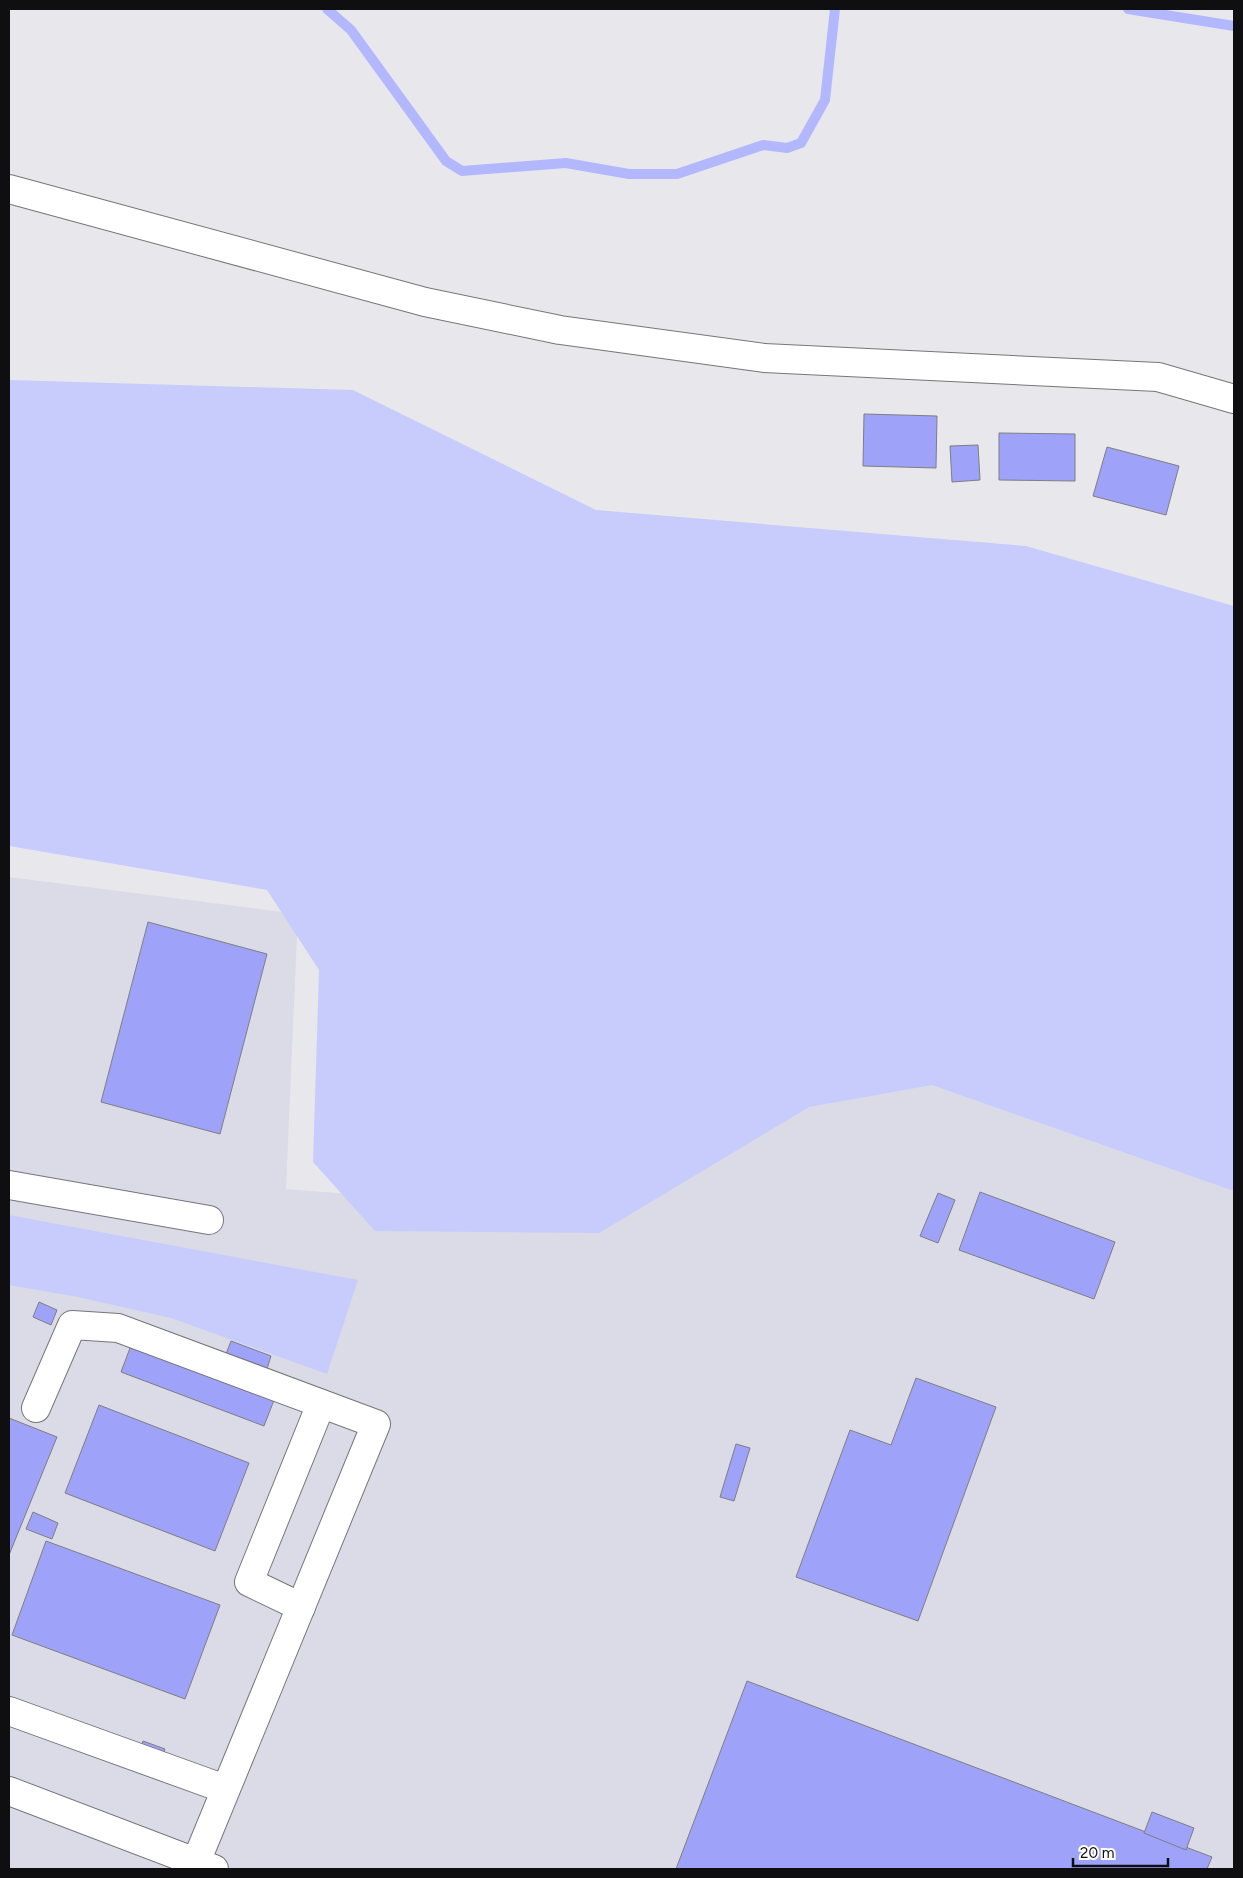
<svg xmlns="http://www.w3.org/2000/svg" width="1243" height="1878" font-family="Figtree,sans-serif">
	<rect width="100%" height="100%" fill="#e8e8ec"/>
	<path fill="#dadbe6" d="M9 877 298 914 286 1189 585 1212 913 988 1234 1136V1869H9Z"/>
	<g fill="#c8ccfc">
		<path d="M9 380 353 390 596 510 1026 546 1234 606V1191L932 1085 809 1107 599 1233 375 1231 313 1162 319 970 267 890 9 846Z"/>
		<path d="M9 1215 358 1280 327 1374 171 1318 78 1297 9 1285Z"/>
	</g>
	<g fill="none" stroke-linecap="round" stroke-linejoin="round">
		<g stroke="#b3b8fe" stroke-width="10">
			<path d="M327 9 351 30 446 161 462 171 566 163 629 174H677L763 145 787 148 801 143 825 100 835 9"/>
			<path d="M1128 9 1234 26"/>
		</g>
	</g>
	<g fill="#9ea2f9" stroke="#7e7e81">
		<path d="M864 414 937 416 936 468 863 466Z"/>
		<path d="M999 433 1075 434V481L999 480Z"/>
		<path d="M978 445 980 480 952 482 950 446Z"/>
		<path d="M1107 447 1179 466 1166 515 1093 496Z"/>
		<path d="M148 922 267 954 220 1134 101 1102Z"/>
		<path d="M980 1192 1115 1242 1094 1299 959 1250Z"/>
		<path d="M938 1193 955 1200 938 1243 920 1236Z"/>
		<path d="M39 1302 57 1310 51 1325 33 1317Z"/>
		<path d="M133 1340 276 1395 264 1426 121 1372Z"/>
		<path d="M231 1341 271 1356 267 1369 226 1354Z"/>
		<path d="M916 1378 996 1407 918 1621 796 1577 850 1430 891 1445Z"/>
		<path d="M99 1405 249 1463 215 1551 65 1493Z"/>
		<path d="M9 1418 57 1437 9 1555Z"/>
		<path d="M736 1444 750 1448 734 1501 720 1497Z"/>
		<path d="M33 1512 58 1523 52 1539 26 1529Z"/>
		<path d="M46 1541 220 1605 185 1699 12 1635Z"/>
		<path d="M747 1681 1212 1857 1207 1869H676Z"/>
		<path d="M143 1741 165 1749 160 1764 137 1756Z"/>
		<path d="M1152 1812 1194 1828 1186 1850 1144 1833Z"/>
	</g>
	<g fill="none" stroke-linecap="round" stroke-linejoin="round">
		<defs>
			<g id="minor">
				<path d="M9 189 425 302 560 330 764 358 1158 377 1234 399"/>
				<path d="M9 1185 209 1220"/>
				<path d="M36 1408 72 1325 118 1328 376 1424 196 1862"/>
				<path d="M301 1607 249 1582 321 1404"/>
				<path d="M9 1711 225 1789"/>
				<path d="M9 1791 214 1869"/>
			</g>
		</defs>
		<use href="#minor" stroke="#76767a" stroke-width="30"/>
		<use href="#minor" stroke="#fff" stroke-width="28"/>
	</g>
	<rect width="1243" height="1878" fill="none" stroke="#0f0f11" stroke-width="20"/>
	<path d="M1073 1858v8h95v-8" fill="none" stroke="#0f0f11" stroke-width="2.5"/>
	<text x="1080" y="1858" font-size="15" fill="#0f0f11" stroke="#ffffff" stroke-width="4" paint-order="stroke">20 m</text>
</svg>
